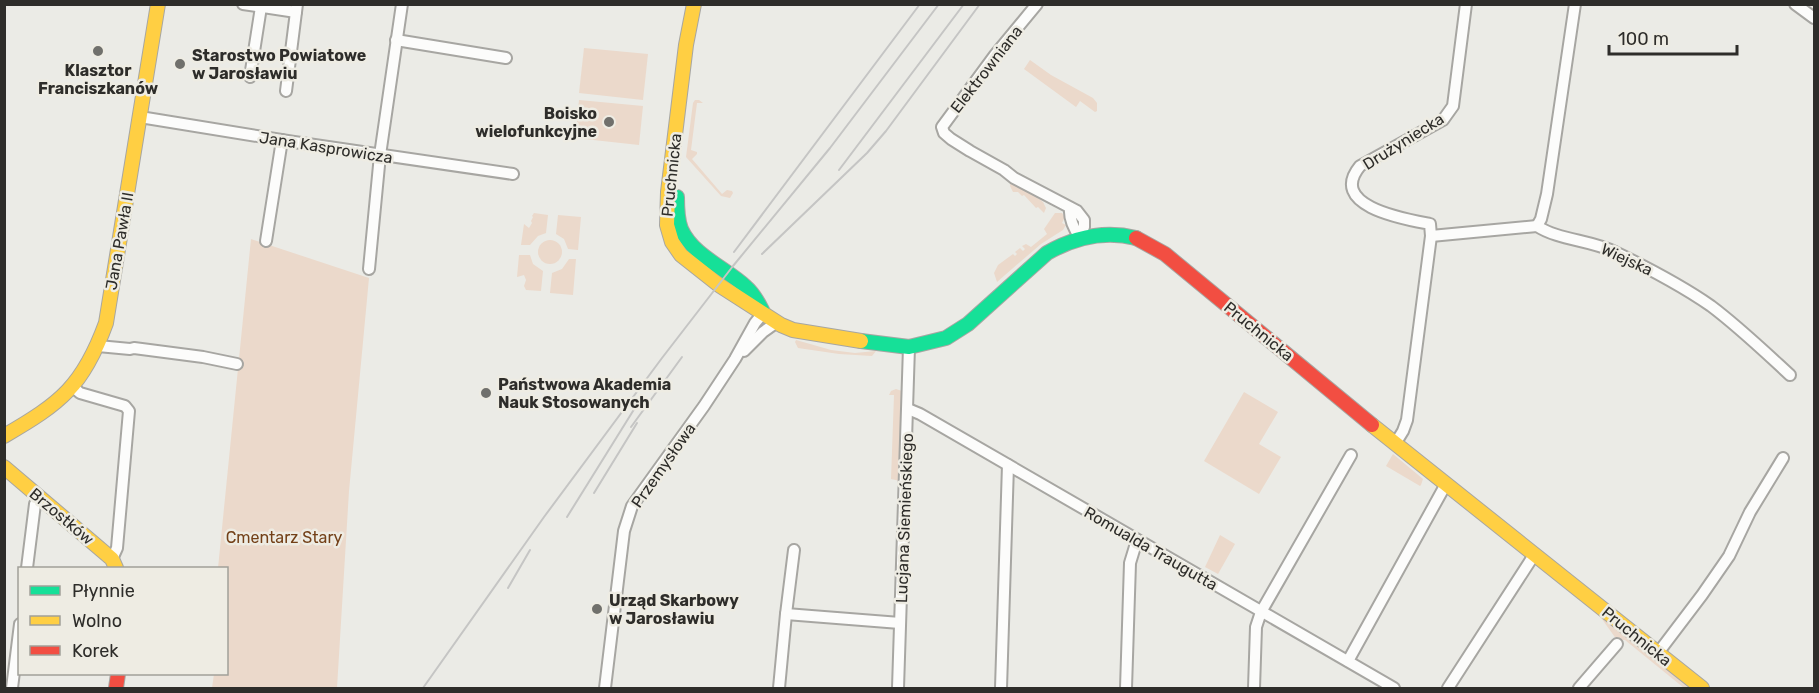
<svg xmlns="http://www.w3.org/2000/svg" width="1819" height="693" font-family="Rubik,sans-serif">
	<rect width="100%" height="100%" fill="#ebebe6"/>
	<g fill="#ebd9cb">
		<path d="M584 48 648 54 643 100 579 93Z"/>
		<path d="M1030 60 1051 75 1093 98 1097 103V111L1095 112 1080 101 1076 107 1024 69Z"/>
		<path d="M579 100 643 106 639 145 575 138Z"/>
		<path d="M695 100H699L703 103H697L691 150 697 152V154L692 159 722 194 727 190 732 191 733 193 730 198 721 196 686 157 693 103Z"/>
		<path d="M1011 181 1039 195 1038 198 1043 202 1046 208 1044 213 1038 207 1036 208 1024 195 1022 196 1018 192H1013L1010 186Z"/>
		<path d="M534 213 548 215 546 233 538 236 530 245H521L524 224 529 228 532 223 531 221 533 217 532 216Z"/>
		<path d="M1055 213H1062L1066 219H1064L1062 223 1066 225 1063 230 1041 244 997 282 994 273 998 265 1013 254 1015 256 1017 254 1015 252 1020 248 1023 251 1025 249 1022 246 1026 244 1031 247 1047 234 1044 229Z"/>
		<path d="M558 215 581 217 578 250 568 249 564 239 556 234Z"/>
		<path d="M251 239 369 278 349 491 337 688H212L214 674H226V568H218Z"/>
		<circle cx="550" cy="252" r="12"/>
		<path d="M519 255H530L533 264 543 271 541 291 526 290 524 286 526 280 524 275 517 277Z"/>
		<path d="M569 259H576L573 295 550 293 552 273 562 269Z"/>
		<path d="M796 340 831 350 855 353 876 351 872 356 839 354 798 348 795 342Z"/>
		<path d="M896 389 902 391 903 396 900 481 891 479 894 395H889L891 391Z"/>
		<path d="M1244 392 1278 412 1259 444 1281 457 1259 494 1204 461Z"/>
		<path d="M1393 454 1423 479 1421 485 1420 486 1386 466Z"/>
		<path d="M1220 535 1235 544 1218 574 1205 567Z"/>
		<path d="M1599 615 1695 688H1684L1625 640H1617Z"/>
	</g>
	<g fill="none" stroke-linecap="round" stroke-linejoin="round">
		<defs>
			<g id="street">
				<path d="M243 4 296 12"/>
				<path d="M1037 4 995 55 942 127 944 133 951 139 970 151 1004 170 1014 178 1077 211 1084 220V227L1080 237C1074 230 1069 218 1070 208"/>
				<path d="M1795 4 1814 18"/>
				<path d="M396 40 506 58"/>
				<path d="M250 77 261 7"/>
				<path d="M286 91 297 4"/>
				<path d="M140 117 294 142 513 174"/>
				<path d="M1537 226 1541 219 1547 194 1575 4"/>
				<path d="M1431 236 1537 226C1558 240 1591 240 1615 252 1648 268 1681 285 1711 306 1739 327 1765 352 1790 375"/>
				<path d="M266 241 282 140"/>
				<path d="M369 269 380 155 402 4"/>
				<path d="M98 346 130 349 134 348 203 357 237 364"/>
				<path d="M744 351 763 332 777 322"/>
				<path d="M73 387 80 393 125 406 129 411 117 548 112 559"/>
				<path d="M908 409 920 414 1394 688"/>
				<path d="M1395 444 1403 431 1407 420 1431 236 1430 224C1404 219 1327 206 1360 166L1443 120 1453 106 1466 4"/>
				<path d="M27 568 35 504 39 498"/>
				<path d="M786 614 900 623"/>
				<path d="M1658 653 1702 595 1729 556 1750 512 1783 458"/>
				<path d="M1348 661 1446 484"/>
				<path d="M12 688 20 624"/>
				<path d="M605 688 624 531 632 506 704 406 735 359 755 323 764 312"/>
				<path d="M779 688 786 614 794 550"/>
				<path d="M898 688 909 347"/>
				<path d="M1001 688 1008 465"/>
				<path d="M1126 688 1130 563 1137 540"/>
				<path d="M1254 688 1256 627 1261 612 1351 455"/>
				<path d="M1448 688 1534 555"/>
				<path d="M1579 688 1617 644"/>
			</g>
			<g id="fast">
				<path d="M677 197C677 208 677 219 681 229 693 256 726 268 746 287 753 293 758 302 762 310"/>
				<path d="M861 341 909 347 946 338 968 324 1047 253C1075 237 1104 230 1136 238"/>
			</g>
			<g id="slow">
				<path d="M694 4 686 45 668 192 667 225 672 242 681 255 719 285 781 325 793 330 861 341"/>
				<path d="M1372 425 1702 688"/>
				<path d="M4 436C61 403 83 386 106 323L158 4"/>
				<path d="M4 467 112 559 116 568"/>
			</g>
			<g id="jam">
				<path d="M1136 238 1165 254 1372 425"/>
				<path d="M116 688 118 674"/>
			</g>
		</defs>
		<use href="#street" stroke="#a7a6a2" stroke-width="14"/>
		<use href="#fast" stroke="#a7a6a2" stroke-width="16"/>
		<use href="#slow" stroke="#a7a6a2" stroke-width="16"/>
		<use href="#jam" stroke="#a7a6a2" stroke-width="16"/>
		<use href="#street" stroke="#fcfcfb" stroke-width="10"/>
		<use href="#fast" stroke="#16e098" stroke-width="14"/>
		<use href="#slow" stroke="#ffcf43" stroke-width="14"/>
		<use href="#jam" stroke="#f24e42" stroke-width="14"/>
		<g stroke="#c5c5c4" stroke-width="2">
			<path d="M839 170 964 4"/>
			<path d="M734 252 920 4"/>
			<path d="M762 254 867 153 886 131 980 4"/>
			<path d="M631 427 682 357"/>
			<path d="M594 493 637 423"/>
			<path d="M567 517 638 403"/>
			<path d="M508 588 530 550"/>
			<path d="M423 688 544 517 662 358 733 266 830 148 939 4"/>
		</g>
	</g>
	<g fill="#70706c" stroke="#eeece3" stroke-width="2">
		<circle cx="98" cy="51" r="6"/>
		<circle cx="180" cy="64" r="6"/>
		<circle cx="609" cy="122" r="6"/>
		<circle cx="486" cy="393" r="6"/>
		<circle cx="597" cy="609" r="6"/>
	</g>
	<g text-anchor="middle" stroke-width="5" stroke-linejoin="round" paint-order="stroke">
		<g font-size="16" font-weight="bold" fill="#2e2d2a" stroke="#eeece3" text-anchor="start">
			<text x="192" y="61">Starostwo Powiatowe<tspan x="192" dy="18">w Jarosławiu</tspan></text>
			<text x="98" y="76" text-anchor="middle">Klasztor<tspan x="98" dy="18">Franciszkanów</tspan></text>
			<text x="597" y="119" text-anchor="end">Boisko<tspan x="597" dy="18">wielofunkcyjne</tspan></text>
			<text x="498" y="390">Państwowa Akademia<tspan x="498" dy="18">Nauk Stosowanych</tspan></text>
			<text x="609" y="606">Urząd Skarbowy<tspan x="609" dy="18">w Jarosławiu</tspan></text>
		</g>
		<g font-size="16" fill="#2e2d2a" stroke="#eeece3">
			<text transform="translate(986 69) rotate(-52)" y="6">Elektrowniana</text>
			<text transform="translate(1403 141) rotate(-32)" y="6">Drużyniecka</text>
			<text transform="translate(326 147) rotate(9)" y="6">Jana Kasprowicza</text>
			<text transform="translate(671 175) rotate(-84)" y="6">Pruchnicka</text>
			<text transform="translate(119 241) rotate(-80)" y="6">Jana Pawła II</text>
			<text transform="translate(1627 259) rotate(25)" y="6">Wiejska</text>
			<text transform="translate(1259 331) rotate(39)" y="6">Pruchnicka</text>
			<text transform="translate(663 465) rotate(-55)" y="6">Przemysłowa</text>
			<text transform="translate(62 516) rotate(40)" y="6">Brzostków</text>
			<text transform="translate(904 518) rotate(-88)" y="6">Lucjana Siemieńskiego</text>
			<text transform="translate(1151 548) rotate(30)" y="6">Romualda Traugutta</text>
			<text transform="translate(1637 636) rotate(39)" y="6">Pruchnicka</text>
		</g>
		<g font-size="16" fill="#734018" stroke="#eeece3">
			<text x="284" y="543">Cmentarz Stary</text>
		</g>
	</g>
	<rect width="1819" height="693" fill="none" stroke="#2e2d2a" stroke-width="12"/>
	<rect x="18" y="567" width="210" height="108" fill="#eeece3" stroke="#a1a099" stroke-width="1.5"/>
	<rect x="30" y="586" width="30" height="9" fill="#16e098" stroke="#a1a099" stroke-width="1.5"/>
	<text x="72" y="597" font-size="18" fill="#2e2d2a">Płynnie</text>
	<rect x="30" y="616" width="30" height="9" fill="#ffcf43" stroke="#a1a099" stroke-width="1.5"/>
	<text x="72" y="627" font-size="18" fill="#2e2d2a">Wolno</text>
	<rect x="30" y="646" width="30" height="9" fill="#f24e42" stroke="#a1a099" stroke-width="1.5"/>
	<text x="72" y="657" font-size="18" fill="#2e2d2a">Korek</text>
	<path d="M1609 45v9h128v-9" fill="none" stroke="#2e2d2a" stroke-width="3"/>
	<text x="1618" y="45" font-size="18" fill="#2e2d2a" stroke="#eeece3" stroke-width="4.5" paint-order="stroke">100 m</text>
</svg>
